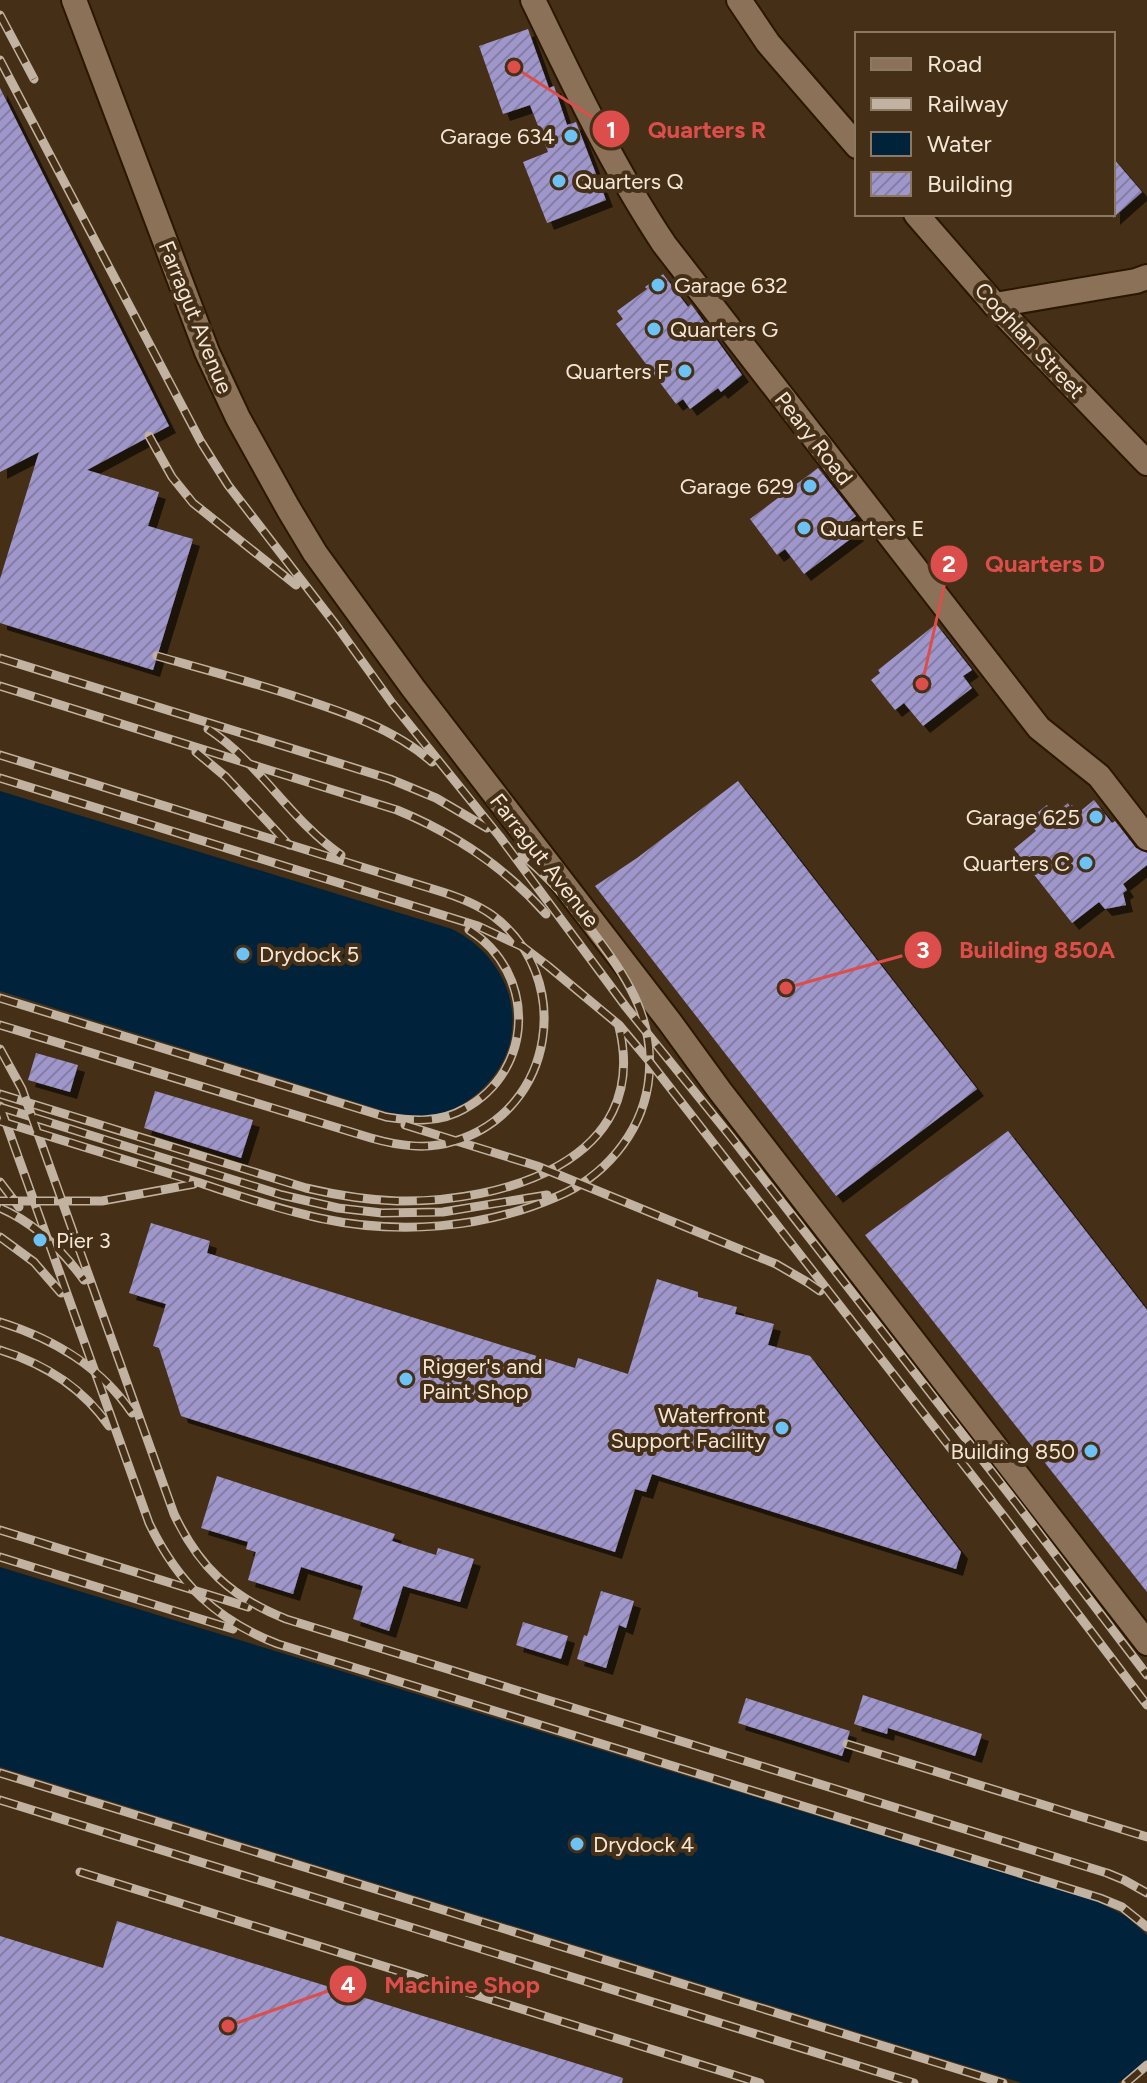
<svg xmlns="http://www.w3.org/2000/svg" width="1147" height="2083" font-family="Figtree,sans-serif">
	<defs>
		<pattern id="building-hatch" width="6" height="6" patternUnits="userSpaceOnUse" patternTransform="scale(2)"><rect width="6" height="6" fill="#9f96cc"/><path d="M-1 1l2-2M0 6l6-6M5 7l2-2" fill="none" stroke="#857ea2"/></pattern>
		<filter id="shadow"><feDropShadow dx="7" dy="7" stdDeviation="0" flood-color="#0009"/></filter>
	</defs>
	<rect width="100%" height="100%" fill="#453017"/>
	<g fill="#00233b">
		<path d="M0 791 452 929C511 958 535 1032 487 1084 473 1099 455 1111 434 1115 420 1117 405 1115 391 1113L0 991Z"/>
		<path d="M0 1567 1096 1901 1126 1916 1147 1935V2059L1139 2068 1118 2083H1022L0 1767Z"/>
	</g>
	<path fill="#453017" d="M0 1082 117 1119 38 1372 0 1360Z"/>
	<g fill="url(#building-hatch)" filter="url(#shadow)">
		<path d="M528 29 549 88 554 86 567 125 576 122 606 200 547 223 523 162 548 152 530 105 503 114 479 46Z"/>
		<path d="M0 88 169 426 87 470 159 492 148 526 193 539 153 670 0 623V579L39 452 0 472Z"/>
		<path d="M1113 158 1142 192 1113 218Z"/>
		<path d="M663 274 688 307 691 304 742 375 721 392 718 388 690 409 683 399 676 404 616 324 623 319 617 311 647 289 645 287Z"/>
		<path d="M818 468 856 516 848 522 857 534 804 574 785 549 777 555 750 519Z"/>
		<path d="M936 624 972 670 963 676 972 688 923 726 904 703 895 710 871 680 880 673 878 670Z"/>
		<path d="M738 781 977 1089 836 1196 595 886 637 858Z"/>
		<path d="M1094 800 1112 823 1115 821 1136 848 1147 853V865L1123 884 1127 890 1123 893 1126 905 1105 909 1099 902 1072 923 1014 849 1036 831 1028 820 1047 805 1054 814 1068 803 1070 807 1072 805 1078 813Z"/>
		<path d="M36 1053 78 1065 70 1092 28 1080Z"/>
		<path d="M155 1091 253 1120 241 1158 144 1128Z"/>
		<path d="M1008 1131 1147 1310V1592L865 1235Z"/>
		<path d="M151 1223 210 1241 207 1253 575 1368 578 1358 628 1374 657 1279 698 1292V1297L737 1307 735 1314 774 1324 768 1345 810 1356 961 1552 956 1569 652 1474 646 1492 635 1489 615 1552 181 1416 159 1348 153 1346 166 1304 129 1293Z"/>
		<path d="M217 1476 395 1534 392 1541 436 1555 438 1548 474 1559 460 1602 403 1586 389 1631 353 1619 363 1586 301 1567 293 1594 248 1580 256 1552 246 1549 248 1542 201 1528Z"/>
		<path d="M601 1591 634 1601 626 1628 619 1625 606 1668 577 1659 584 1635 587 1636Z"/>
		<path d="M523 1622 568 1636 561 1659 516 1645Z"/>
		<path d="M863 1695 982 1734 975 1756 888 1728 887 1734 854 1724Z"/>
		<path d="M746 1698 850 1731 842 1756 738 1723Z"/>
		<path d="M117 1921 623 2078 622 2083H0V1936L103 1968Z"/>
	</g>
	<g fill="none" stroke-linecap="round" stroke-linejoin="round">
		<defs>
			<g id="minor">
				<path d="M74 0 207 352 238 418 288 508 315 553 413 688 669 1021 720 1091 1147 1643"/>
				<path d="M533 0C573 83 613 167 664 244L1039 728 1099 776 1147 838"/>
				<path d="M739 0 768 43 857 146"/>
				<path d="M916 214 995 305 1147 463"/>
				<path d="M995 305 1136 281 1147 277"/>
			</g>
		</defs>
		<use href="#minor" stroke="#2b1700" stroke-width="28"/>
		<use href="#minor" stroke="#8a7157" stroke-width="24"/>
		<defs>
			<g id="rail">
				<path d="M0 15 34 79"/>
				<path d="M0 60 201 442 228 485 336 625 392 703 500 837 626 1007 731 1137 1016 1503 1147 1675"/>
				<path d="M149 436 172 477 193 503 296 585"/>
				<path d="M157 656C203 669 248 681 294 696 343 712 393 728 432 762"/>
				<path d="M0 658 390 779 436 798 487 828"/>
				<path d="M0 686 397 810C453 833 506 868 546 914"/>
				<path d="M208 729C260 763 290 820 341 855"/>
				<path d="M196 752 226 777 289 845"/>
				<path d="M0 755 436 890C456 896 475 903 492 915 575 976 556 1110 455 1141 427 1150 399 1146 371 1138L0 1025"/>
				<path d="M0 778 478 926 523 947 548 966 619 1025 650 1062 1002 1514 1147 1705"/>
				<path d="M0 998 386 1117C412 1121 440 1123 464 1109 536 1070 536 972 469 930"/>
				<path d="M0 1049 22 1089 174 1514C199 1567 231 1597 286 1619L1107 1873 1124 1880 1147 1893"/>
				<path d="M0 1094 306 1188C336 1195 366 1200 397 1201 500 1203 652 1162 619 1027"/>
				<path d="M0 1106 149 1523C178 1583 216 1620 278 1644L1100 1898 1122 1907 1147 1927"/>
				<path d="M0 1107 282 1195 338 1208 382 1213 443 1212 547 1195"/>
				<path d="M0 1121C66 1141 131 1162 197 1182 237 1195 277 1209 319 1218 398 1235 482 1229 556 1197 603 1178 640 1135 648 1085 657 1024 630 981 595 935 574 906 550 878 522 855"/>
				<path d="M405 1125 537 1166 776 1264 807 1282 820 1291"/>
				<path d="M0 1182 19 1207"/>
				<path d="M0 1201H102L194 1184"/>
				<path d="M0 1208C35 1223 62 1250 84 1280"/>
				<path d="M0 1237 34 1262 61 1293"/>
				<path d="M0 1322C54 1339 100 1366 132 1413"/>
				<path d="M0 1350C45 1364 82 1387 109 1426"/>
				<path d="M0 1530 248 1607"/>
				<path d="M0 1557 233 1629"/>
				<path d="M847 1744 1147 1837"/>
				<path d="M0 1773 1003 2083"/>
				<path d="M0 1800 914 2083"/>
				<path d="M80 1872 760 2083"/>
				<path d="M1126 2083 1147 2065"/>
			</g>
		</defs>
		<use href="#rail" stroke="#c2b2a1" stroke-width="9"/>
		<use href="#rail" stroke="#453017" stroke-width="6" stroke-dasharray="18" stroke-linecap="butt"/>
	</g>
	<g fill="#6dc2f3" stroke="#453017" stroke-width="3">
		<circle cx="571" cy="136" r="8"/>
		<circle cx="559" cy="181" r="8"/>
		<circle cx="658" cy="285" r="8"/>
		<circle cx="654" cy="329" r="8"/>
		<circle cx="685" cy="371" r="8"/>
		<circle cx="810" cy="486" r="8"/>
		<circle cx="804" cy="528" r="8"/>
		<circle cx="1096" cy="817" r="8"/>
		<circle cx="1086" cy="863" r="8"/>
		<circle cx="243" cy="954" r="8"/>
		<circle cx="40" cy="1240" r="8"/>
		<circle cx="406" cy="1379" r="8"/>
		<circle cx="782" cy="1428" r="8"/>
		<circle cx="1091" cy="1451" r="8"/>
		<circle cx="577" cy="1844" r="8"/>
	</g>
	<g text-anchor="middle" stroke-width="8" stroke-linejoin="round" paint-order="stroke">
		<g font-size="22" fill="#f4e6d7" stroke="#453017" text-anchor="start">
			<text x="555" y="144" text-anchor="end">Garage 634</text>
			<text x="575" y="189">Quarters Q</text>
			<text x="674" y="293">Garage 632</text>
			<text x="670" y="337">Quarters G</text>
			<text x="669" y="379" text-anchor="end">Quarters F</text>
			<text x="794" y="494" text-anchor="end">Garage 629</text>
			<text x="820" y="536">Quarters E</text>
			<text x="1080" y="825" text-anchor="end">Garage 625</text>
			<text x="1070" y="871" text-anchor="end">Quarters C</text>
			<text x="259" y="962">Drydock 5</text>
			<text x="56" y="1248">Pier 3</text>
			<text x="422" y="1374">Rigger's and<tspan x="422" dy="25">Paint Shop</tspan></text>
			<text x="766" y="1423" text-anchor="end">Waterfront<tspan x="766" dy="25">Support Facility</tspan></text>
			<text x="1075" y="1459" text-anchor="end">Building 850</text>
			<text x="593" y="1852">Drydock 4</text>
		</g>
		<g font-size="22" fill="#f4e6d7" stroke="#453017">
			<text transform="translate(196 317) rotate(68)" y="8">Farragut Avenue</text>
			<text transform="translate(1030 340) rotate(47)" y="8">Coghlan Street</text>
			<text transform="translate(814 438) rotate(52)" y="8">Peary Road</text>
			<text transform="translate(545 860) rotate(52)" y="8">Farragut Avenue</text>
		</g>
	</g>
	<path fill="none" stroke="#dc4e4b" stroke-width="3" d="M514 67L611 129M922 684L949 564M786 988L923 950M228 2026L348 1984"/>
	<g fill="#dc4e4b" stroke="#453017" stroke-width="3">
		<circle cx="514" cy="67" r="8"/>
		<circle cx="922" cy="684" r="8"/>
		<circle cx="786" cy="988" r="8"/>
		<circle cx="228" cy="2026" r="8"/>
		<circle cx="611" cy="129" r="20"/>
		<circle cx="949" cy="564" r="20"/>
		<circle cx="923" cy="950" r="20"/>
		<circle cx="348" cy="1984" r="20"/>
	</g>
	<g font-size="24" text-anchor="middle" font-weight="bold" fill="#fff">
		<text x="611" y="138">1</text>
		<text x="949" y="572">2</text>
		<text x="923" y="958">3</text>
		<text x="348" y="1993">4</text>
	</g>
	<g font-size="24" text-anchor="middle" font-weight="bold" fill="#dc4e4b" stroke="#453017" stroke-width="8" stroke-linejoin="round" paint-order="stroke">
		<text x="707" y="138">Quarters R</text>
		<text x="1045" y="572">Quarters D</text>
		<text x="1037" y="958">Building 850A</text>
		<text x="462" y="1993">Machine Shop</text>
	</g>
	<rect x="855" y="32" width="260" height="184" fill="#453017" stroke="#8b7964" stroke-width="2"/>
	<rect x="871" y="58" width="40" height="12" fill="#8a7157" stroke="#8b7964" stroke-width="2"/>
	<text x="927" y="72" font-size="24" fill="#f4e6d7">Road</text>
	<rect x="871" y="98" width="40" height="12" fill="#c2b2a1" stroke="#8b7964" stroke-width="2"/>
	<text x="927" y="112" font-size="24" fill="#f4e6d7">Railway</text>
	<rect x="871" y="132" width="40" height="24" fill="#00233b" stroke="#8b7964" stroke-width="2"/>
	<text x="927" y="152" font-size="24" fill="#f4e6d7">Water</text>
	<rect x="871" y="172" width="40" height="24" fill="url(#building-hatch)" stroke="#8b7964" stroke-width="2"/>
	<text x="927" y="192" font-size="24" fill="#f4e6d7">Building</text>
</svg>
